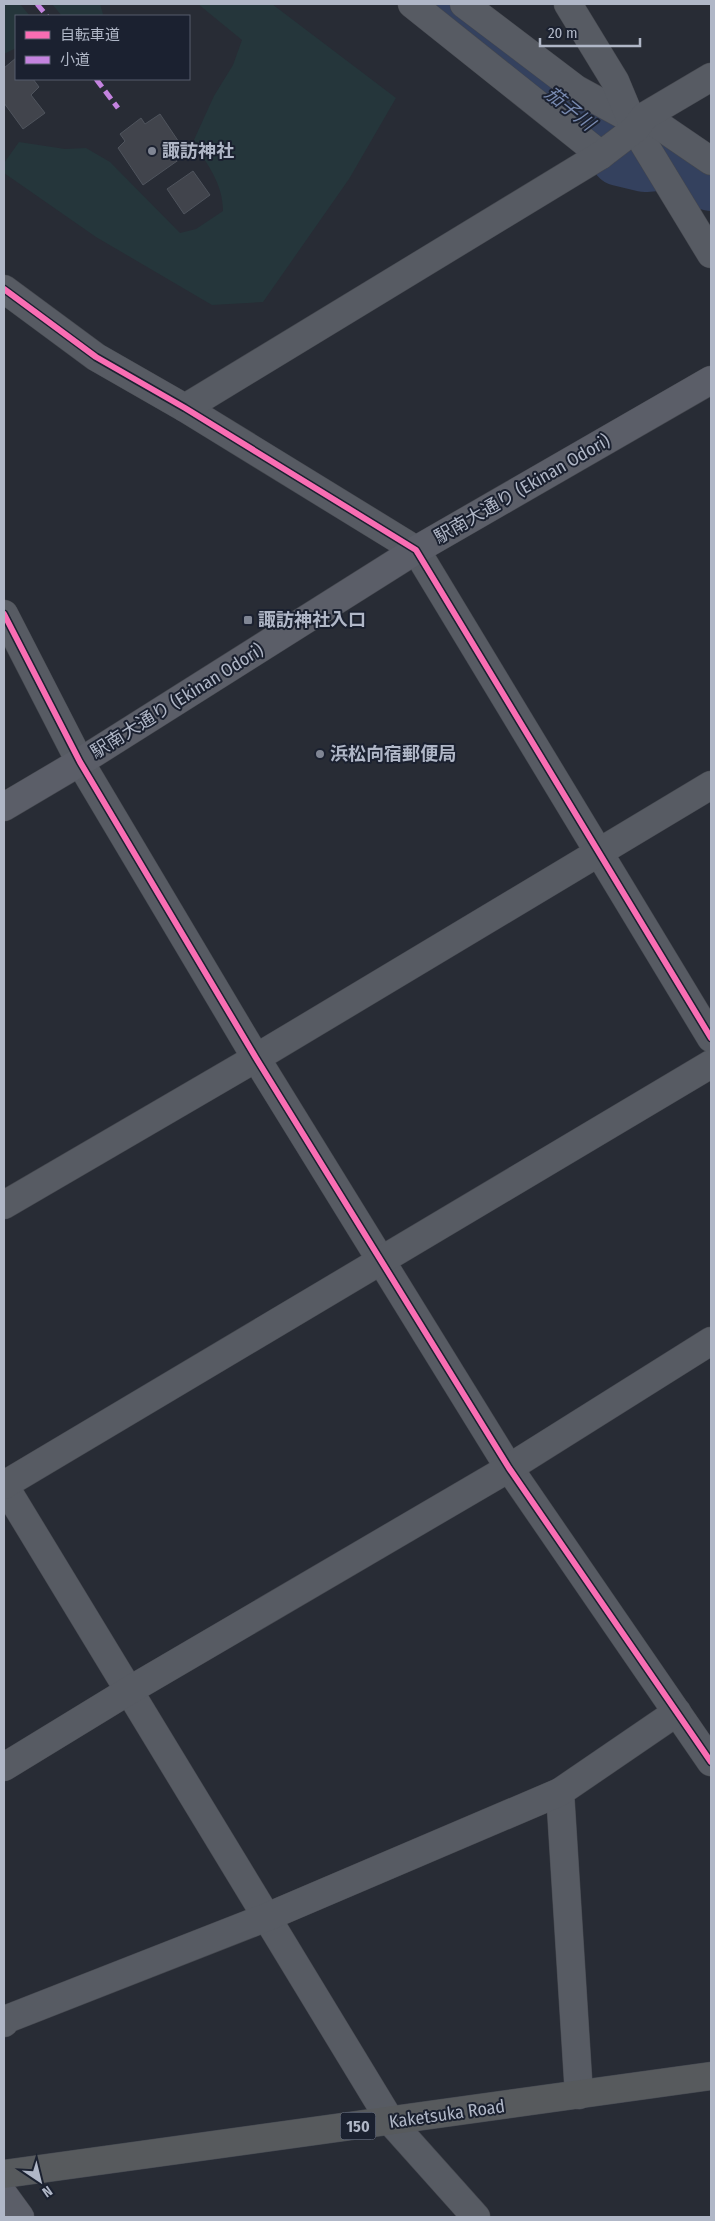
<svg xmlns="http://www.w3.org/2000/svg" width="715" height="2221" font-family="'Fira Sans Condensed','Noto Sans JP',sans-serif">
	<rect width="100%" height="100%" fill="#282c35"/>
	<g fill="#25363b">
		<path d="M4 4H20L30 16H16V48L4 54Z"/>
		<path d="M52 4H100L103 14 102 16H62Z"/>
		<path d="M198 4H272L396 98 349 179 263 302 212 305 96 237 4 173V163L19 142 65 149 86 148 110 162 180 233 196 229 223 211C223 184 208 165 193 142L214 96 233 65 242 40Z"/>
	</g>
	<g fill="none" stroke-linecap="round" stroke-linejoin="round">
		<path stroke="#34415e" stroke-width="60" d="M438 4 569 108 596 127 620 156 645 162 679 159 711 181"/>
	</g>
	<g fill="#41444c" stroke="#4f545d">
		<path d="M16 58V79H33L39 87 31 95 45 113 23 129 4 103V68Z"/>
		<path d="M160 114 187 154 143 185 118 148 125 141 120 134 141 118 145 124Z"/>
		<path d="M193 171 210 195 184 214 167 189Z"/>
	</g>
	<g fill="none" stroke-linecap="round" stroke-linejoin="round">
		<defs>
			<g id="street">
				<path d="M412 4 601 155"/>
				<path d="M464 4 576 89 631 119"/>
				<path d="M568 4 615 81 635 129 711 254"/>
				<path d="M645 116 711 161"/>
				<path d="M4 289 96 357 185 408 416 550 711 1038"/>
				<path d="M185 408 601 155 635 129 645 116 711 77"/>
				<path d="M4 614 80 762 256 1058 509 1468 711 1762"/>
				<path d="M4 1205 256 1058 711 785"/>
				<path d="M4 1485 391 2122 476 2217"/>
				<path d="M4 1485 711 1064"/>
				<path d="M4 1767 130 1690 509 1468 711 1341"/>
				<path d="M560 1792 579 2095"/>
				<path d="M4 2023 7 2019 267 1917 560 1792 677 1712"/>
			</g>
			<g id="secondary">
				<path d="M4 807 80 762 416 550 711 380"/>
				<path d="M4 2195 20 2217"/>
			</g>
			<path id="highway" d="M4 2174 711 2076"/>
		</defs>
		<use href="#street" stroke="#44474e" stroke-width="29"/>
		<use href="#secondary" stroke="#44474e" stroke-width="29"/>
		<use href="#highway" stroke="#444851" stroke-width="29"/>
		<use href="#street" stroke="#575b63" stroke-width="28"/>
		<use href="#secondary" stroke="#5b5e68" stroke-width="28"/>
		<use href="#highway" stroke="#575a5d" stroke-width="28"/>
		<g stroke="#c483df" stroke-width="5" stroke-dasharray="10 5" stroke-linecap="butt">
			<path d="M37 4 47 16"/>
			<path d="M96 79 118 108"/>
		</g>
		<defs>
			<g id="cycleway">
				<path d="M4 289 96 357 185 408 416 550 711 1038"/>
				<path d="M4 614 80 762 256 1058 509 1468 711 1762"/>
			</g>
		</defs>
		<use href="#cycleway" stroke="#1b2130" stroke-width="9"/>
		<use href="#cycleway" stroke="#f96db3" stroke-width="6"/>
	</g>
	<g fill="#808694" stroke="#1b2130" stroke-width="2">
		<circle cx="152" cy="151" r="5"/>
		<rect x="243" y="615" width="10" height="10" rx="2.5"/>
		<circle cx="320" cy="754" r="5"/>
	</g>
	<g text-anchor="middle" stroke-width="4" stroke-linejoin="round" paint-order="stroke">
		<rect fill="#1b2130" stroke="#838a9a" stroke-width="1" x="340.5" y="2112.5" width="35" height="27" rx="4"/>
		<g font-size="16" font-weight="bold" fill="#b0b7c7">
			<text x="358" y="2132">150</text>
		</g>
		<g font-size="18" font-weight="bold" fill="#b0b7c7" stroke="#1b2130" text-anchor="start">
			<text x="162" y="157">諏訪神社</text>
			<text x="258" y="626">諏訪神社入口</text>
			<text x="330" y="760">浜松向宿郵便局</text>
		</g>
		<g font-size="18" fill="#b0b7c7" stroke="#1b2130">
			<text transform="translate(522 489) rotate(-30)" y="6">駅南大通り (Ekinan Odori)</text>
			<text transform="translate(177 701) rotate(-32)" y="6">駅南大通り (Ekinan Odori)</text>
			<text transform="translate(447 2114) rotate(-8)" y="6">Kaketsuka Road</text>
		</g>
		<g font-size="19" font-style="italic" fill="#788ab0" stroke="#1b2130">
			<text transform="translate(570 108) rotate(39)" y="7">茄子川</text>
		</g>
	</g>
	<rect width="715" height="2221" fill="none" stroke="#b0b7c7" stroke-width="10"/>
	<rect x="15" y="15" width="175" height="65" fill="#1b2130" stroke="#575d6c"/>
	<rect x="25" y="31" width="25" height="8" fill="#f96db3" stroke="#575d6c"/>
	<text x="60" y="40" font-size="15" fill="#b0b7c7">自転車道</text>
	<rect x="25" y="56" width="25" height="8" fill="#c483df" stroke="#575d6c"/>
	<text x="60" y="65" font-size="15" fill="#b0b7c7">小道</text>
	<g transform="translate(40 2181) rotate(145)" stroke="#1b2130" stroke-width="4" paint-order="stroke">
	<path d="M0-4L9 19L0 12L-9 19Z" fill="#b0b7c7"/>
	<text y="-8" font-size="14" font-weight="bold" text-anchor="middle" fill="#b0b7c7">N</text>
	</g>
	<path d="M540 38v8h100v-8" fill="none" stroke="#b0b7c7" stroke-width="2.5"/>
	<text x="548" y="38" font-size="15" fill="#b0b7c7" stroke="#1b2130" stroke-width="4" paint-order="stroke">20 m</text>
</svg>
